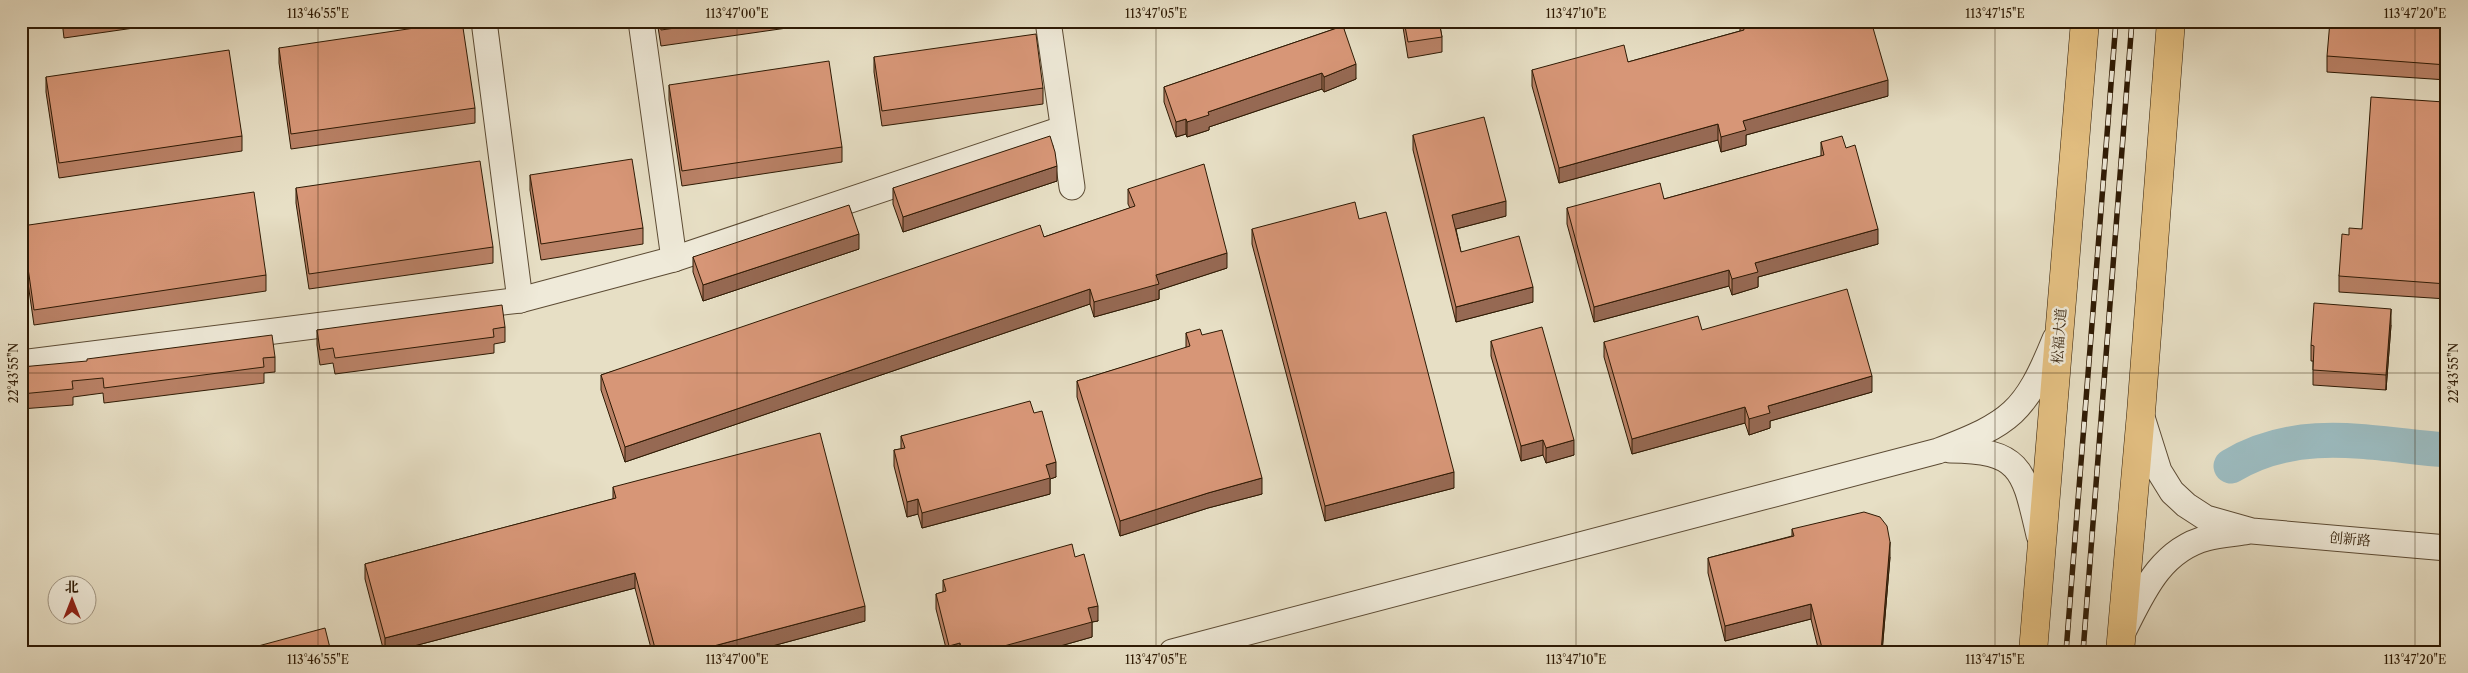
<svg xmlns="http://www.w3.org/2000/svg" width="2468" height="673" font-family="'Libre Caslon Text','Noto Serif SC',serif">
	<rect width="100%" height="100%" fill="#e7dfc5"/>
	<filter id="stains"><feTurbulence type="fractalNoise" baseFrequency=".004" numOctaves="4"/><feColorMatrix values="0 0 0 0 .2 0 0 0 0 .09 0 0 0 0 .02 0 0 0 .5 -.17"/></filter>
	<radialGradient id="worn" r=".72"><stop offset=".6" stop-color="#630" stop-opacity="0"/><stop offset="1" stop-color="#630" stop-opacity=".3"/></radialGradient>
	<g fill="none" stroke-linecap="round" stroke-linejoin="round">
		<path stroke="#9bbabe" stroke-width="35" d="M2231 466C2300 425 2371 444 2447 450"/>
		<defs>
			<g id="minor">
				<path d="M484 21 520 300"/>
				<path d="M641 21 674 259"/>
				<path d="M1048 21 1072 187"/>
				<path d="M21 363 520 300 674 259 1062 129"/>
				<path d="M2141 414 2159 471 2172 492 2186 505 2206 518 2252 531 2447 548"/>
				<path d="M1950 450C2023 450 2024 472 2039 535"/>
				<path d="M2124 630C2143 592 2161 550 2207 538 2219 535 2232 534 2245 532"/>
				<path d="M1172 652 1938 451C2011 423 2025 413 2055 339"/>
			</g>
			<g id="major">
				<path d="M2033 652 2085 21"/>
				<path d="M2120 652 2141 413 2171 21"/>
			</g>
		</defs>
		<use href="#minor" stroke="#5c4b34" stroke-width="27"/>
		<use href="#major" stroke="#2e1a04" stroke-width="29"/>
		<use href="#minor" stroke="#efead9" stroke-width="25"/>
		<use href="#major" stroke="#e4c082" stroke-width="28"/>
		<defs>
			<g id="rail">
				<path d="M2066 652 2116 21"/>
				<path d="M2083 652 2132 21"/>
			</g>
		</defs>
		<use href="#rail" stroke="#2e1a04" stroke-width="5.5"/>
		<use href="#rail" stroke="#efead9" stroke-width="4" stroke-dasharray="11" stroke-linecap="butt"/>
	</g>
	<g fill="#b98166" stroke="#2e1a04">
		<path d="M62 21H183L64 38Z"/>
		<path d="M657 21H822V23L661 46Z"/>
		<path d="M1402 21H1439L1442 37V52L1408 58Z"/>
		<path d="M1740 21H1766V24L1888 96 1746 135V145L1721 152 1718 140 1559 183 1532 86V70L1628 62 1740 31Z"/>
		<path d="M2447 21V80L2327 72V56Z"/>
		<path d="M1343 26 1356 79 1324 92 1322 89 1209 127V130L1187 137 1186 134 1176 137 1164 102V87Z"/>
		<path d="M279 48 475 108V123L291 149 279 63Z"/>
		<path d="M874 57 1043 88V104L882 126 874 72Z"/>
		<path d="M46 77 242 136V151L59 178 46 92Z"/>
		<path d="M669 85 842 147V162L682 186 669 100Z"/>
		<path d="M2447 97V299L2339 292V276L2349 235 2362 229Z"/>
		<path d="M1413 135 1506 216 1456 229 1461 252 1533 302 1456 322 1413 150Z"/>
		<path d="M1821 142 1846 148 1878 244 1758 277V287L1732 295 1729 286 1594 322 1567 224V208L1664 199 1821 156Z"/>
		<path d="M530 175 643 228V244L541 260 530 190Z"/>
		<path d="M1057 181 903 232 893 204V188Z"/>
		<path d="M296 188 493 247V263L309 289 296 203Z"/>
		<path d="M1128 189 1227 268 1159 290V299L1094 317 1090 304 625 462 601 390V375L1044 237 1130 208 1128 204Z"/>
		<path d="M22 226 266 275V291L34 325 22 241Z"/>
		<path d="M1252 229 1454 488 1325 521 1252 244Z"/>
		<path d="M859 249 703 301 693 272V257Z"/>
		<path d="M2391 325 2386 390 2313 385V361H2311V345Z"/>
		<path d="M505 327V342L494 344V353L335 374 333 363 320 365 317 345V330Z"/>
		<path d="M1186 333 1202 335 1262 494 1208 508 1120 536 1077 397V381L1186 348Z"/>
		<path d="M1491 341 1574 455 1546 463 1543 455 1521 461 1491 356Z"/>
		<path d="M1604 342 1872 392 1770 421V428L1749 435 1745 423 1632 454 1604 357Z"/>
		<path d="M275 357V372L264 373V383L104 403 103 393 73 397V405L21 409V367Z"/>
		<path d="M1034 413 1056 477 1050 479V494L922 528 918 514 907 517 894 466V450L901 449V436Z"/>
		<path d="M613 487 865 621 750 652H652L635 588 391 652H384L365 579V564L613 499Z"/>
		<path d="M1792 529 1890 557 1882 652H1819L1811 619 1725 641 1708 573V558L1792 536Z"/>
		<path d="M1075 557 1098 621 1092 622V637L1039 652H947L936 609V594L943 592V580Z"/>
	</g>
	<g fill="#966953" stroke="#2e1a04">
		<path d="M1356 64V79L1324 92V77Z"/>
		<path d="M1322 73V89L1209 127V130L1187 137V122L1208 112Z"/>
		<path d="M1888 80V96L1746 135V145L1721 152V137L1743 121Z"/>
		<path d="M1186 119V134L1176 137V122Z"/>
		<path d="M1718 124V140L1559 183V168Z"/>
		<path d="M1057 166V181L903 232V217Z"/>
		<path d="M1506 201V216L1452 230V215Z"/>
		<path d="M1878 229V244L1758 277V287L1732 295V279L1755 263Z"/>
		<path d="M859 234V249L703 301V285Z"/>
		<path d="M1227 253V268L1159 290V299L1094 317V302L1156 275Z"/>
		<path d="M1729 270V286L1594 322V307Z"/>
		<path d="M1533 287V302L1456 322V307Z"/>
		<path d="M1090 289V304L625 462V447Z"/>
		<path d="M2391 309V325L2386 390V375Z"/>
		<path d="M1872 376V392L1770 421V428L1749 435V419L1768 406Z"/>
		<path d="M1745 407V423L1632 454V439Z"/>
		<path d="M1543 440V455L1521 461V446Z"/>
		<path d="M1574 440V455L1546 463V448Z"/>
		<path d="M1056 462V477L1050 479V494L922 528V513L1046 465Z"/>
		<path d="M1454 472V488L1325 521V506Z"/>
		<path d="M1262 478V494L1208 508 1120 536V521L1208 493Z"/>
		<path d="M918 499V514L907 517V502Z"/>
		<path d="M1890 542V557L1882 652H1881Z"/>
		<path d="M635 573V588L391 652H385V638Z"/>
		<path d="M1811 604V619L1725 641V626Z"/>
		<path d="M865 606V621L750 652H691Z"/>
		<path d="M1098 606V621L1092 622V637L1039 652H982L1088 608Z"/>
		<path d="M960 643V652H949V646Z"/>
	</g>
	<g fill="#d79677" stroke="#2e1a04">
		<path d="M462 21 475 108 291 134 279 48Z"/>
		<path d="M659 21H725L661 30Z"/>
		<path d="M1404 21H1439L1442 37 1408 42Z"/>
		<path d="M1742 21H1766V24L1776 21H1871L1888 80 1743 121 1746 130 1721 137 1718 124 1559 168 1532 70 1624 45 1628 62 1744 30Z"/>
		<path d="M2330 21H2447V65L2327 56Z"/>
		<path d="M1343 26 1356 64 1324 77 1322 73 1208 112 1209 115 1187 122 1186 119 1176 122 1164 87Z"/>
		<path d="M1036 34 1043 88 882 111 874 57Z"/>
		<path d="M229 50 242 136 59 163 46 77Z"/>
		<path d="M829 61 842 147 682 171 669 85Z"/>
		<path d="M2371 97 2444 102V97H2447V284L2339 276 2342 234 2349 235V228L2362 229Z"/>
		<path d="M1484 117 1506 201 1452 215 1461 252 1519 236 1533 287 1456 307 1413 135Z"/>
		<path d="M1050 136 1055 152 1057 166 903 217 893 188Z"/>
		<path d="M1842 136 1846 148 1855 145 1878 229 1755 263 1758 272 1732 279 1729 270 1594 307 1567 208 1660 183 1664 199 1824 155 1821 142Z"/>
		<path d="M632 159 643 228 541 244 530 175Z"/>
		<path d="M480 161 493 247 309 274 296 188Z"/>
		<path d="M1204 164 1227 253 1156 275 1159 284 1094 302 1090 289 625 447 601 375 1040 225 1044 237 1135 206 1128 189Z"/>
		<path d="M254 192 266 275 34 310 22 226Z"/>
		<path d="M1355 202 1359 219 1386 212 1454 472 1325 506 1252 229Z"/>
		<path d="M849 205 859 234 703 285 693 257Z"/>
		<path d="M1847 289 1872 376 1768 406 1770 413 1749 419 1745 407 1632 439 1604 342 1698 316 1702 330Z"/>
		<path d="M2314 303 2391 309 2386 375 2313 370 2314 346 2311 345Z"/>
		<path d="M502 305 505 327 493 329 494 337 335 358 333 348 320 350 317 330Z"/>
		<path d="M1542 327 1574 440 1546 448 1543 440 1521 446 1491 341Z"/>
		<path d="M1200 329 1202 335 1222 330 1262 478 1208 493 1120 521 1077 381 1190 346 1186 333Z"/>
		<path d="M272 335 275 357 263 358 264 367 104 388 103 378 72 381 73 389 21 394V367L87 361V359Z"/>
		<path d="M1030 401 1034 413 1042 411 1056 462 1046 465 1050 478 922 513 918 499 907 502 894 450 905 448 901 436Z"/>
		<path d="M820 433 865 606 691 652H656L635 573 385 638 365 564 616 498 613 487Z"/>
		<path d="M1864 512 1880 517 1887 526 1890 542 1881 652H1823L1811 604 1725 626 1708 558 1794 536 1792 529Z"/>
		<path d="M1072 544 1075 557 1084 554 1098 606 1088 608 1092 622 982 652H962L960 643 949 646 936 594 946 591 943 580Z"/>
		<path d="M325 628 331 652H236Z"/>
	</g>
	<path fill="none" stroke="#2e1a04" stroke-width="1" stroke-opacity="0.45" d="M318 21V652M737 21V652M1156 21V652M1576 21V652M1995 21V652M2415 21V652M21 373H2447"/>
	<g text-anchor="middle" stroke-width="5" stroke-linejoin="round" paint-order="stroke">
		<g font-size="14" fill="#2e1a04" stroke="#efead9">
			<text transform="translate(2059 336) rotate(-86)" y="5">松福大道</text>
			<text transform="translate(2350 539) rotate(5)" y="5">创新路</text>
		</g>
	</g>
	<rect width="2468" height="673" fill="none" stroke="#e7dfc5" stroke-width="55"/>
	<g transform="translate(72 600)"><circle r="24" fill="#efead9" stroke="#a29784"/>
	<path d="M0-4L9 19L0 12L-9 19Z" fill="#8f2418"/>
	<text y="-8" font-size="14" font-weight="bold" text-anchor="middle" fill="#2e1a04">北</text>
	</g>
	<rect x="28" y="28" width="2412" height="618" fill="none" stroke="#2e1a04" stroke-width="2"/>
	<g font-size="12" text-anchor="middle" fill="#2e1a04">
		<text x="318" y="18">113°46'55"E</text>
		<text x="737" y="18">113°47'00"E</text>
		<text x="1156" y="18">113°47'05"E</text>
		<text x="1576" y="18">113°47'10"E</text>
		<text x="1995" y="18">113°47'15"E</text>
		<text x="2415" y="18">113°47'20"E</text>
		<text transform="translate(14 373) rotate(-90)" y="4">22°43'55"N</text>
		<text transform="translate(2454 373) rotate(-90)" y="4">22°43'55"N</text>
		<text x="318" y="664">113°46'55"E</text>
		<text x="737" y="664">113°47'00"E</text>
		<text x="1156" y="664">113°47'05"E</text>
		<text x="1576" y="664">113°47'10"E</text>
		<text x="1995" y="664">113°47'15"E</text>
		<text x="2415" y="664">113°47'20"E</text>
	</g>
	<rect width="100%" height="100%" filter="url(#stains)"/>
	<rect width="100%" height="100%" fill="url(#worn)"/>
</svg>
